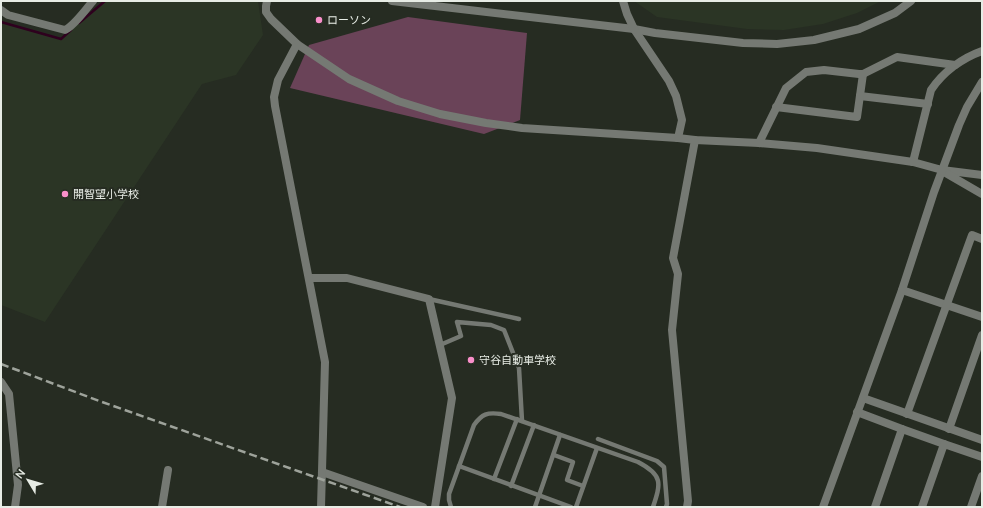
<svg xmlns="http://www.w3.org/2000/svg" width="983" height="508" font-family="Mulish,'Noto Sans JP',sans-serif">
	<rect width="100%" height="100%" fill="#262c22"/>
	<g fill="#2b3525">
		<path d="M105 1H258L263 35 236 75 202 84 45 322 1 305V22L61 39Z"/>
		<path d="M634 1H881L857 13 823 24 784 30 747 29 657 17Z"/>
	</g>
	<path fill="#6a4358" d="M408 17 527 33 520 120 484 134 290 88 309 45Z"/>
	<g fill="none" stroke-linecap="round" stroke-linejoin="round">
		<g stroke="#2e011e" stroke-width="2.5">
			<path d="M1 22 61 39 71 30"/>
			<path d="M79 23 105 1"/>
		</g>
		<g stroke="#757973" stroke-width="4.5">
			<path d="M429 299 519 319"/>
			<path d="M440 345 461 336 457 322 491 325 504 330 519 368 522 421"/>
			<path d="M598 439 657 461 664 467 667 504 666 507"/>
			<path d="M554 455 573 462 567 480 583 486"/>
			<path d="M459 466 571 507"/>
			<path d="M494 479 517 419"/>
			<path d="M511 486 534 425"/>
			<path d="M451 507 449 500V494L474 425C482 414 487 412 501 414L638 462C663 475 661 483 653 507"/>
			<path d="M535 507 560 435"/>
			<path d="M576 507 597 448"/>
		</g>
		<g stroke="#757973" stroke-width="8">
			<path d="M1 10 8 15 65 30C75 25 85 10 93 1"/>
			<path d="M634 29 669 81 676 96 682 120 678 138"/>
			<path d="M860 96 928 104"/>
			<path d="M776 107 857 117 863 74"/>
			<path d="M759 143 786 88 806 72 824 70 859 74H863L897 57 955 65"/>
			<path d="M913 162 931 90C943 72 962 58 982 51"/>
			<path d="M309 278H347L429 299 452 398 435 507"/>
			<path d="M902 290 982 317"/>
			<path d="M1 382 9 394 18 485 15 507"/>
			<path d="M863 398 982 440"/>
			<path d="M857 412 902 429 875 507"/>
			<path d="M907 414 972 235 982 239"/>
			<path d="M902 429 944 444"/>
			<path d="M949 429 982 335"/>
			<path d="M322 472 423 507"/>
			<path d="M162 507 168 470"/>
			<path d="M687 507 688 501 672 330 678 274 673 258 695 140"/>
			<path d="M922 507 944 444 982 457"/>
			<path d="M971 507 982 476"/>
		</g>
		<g stroke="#757973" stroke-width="8">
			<path d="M267 1 266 6V12L271 19 297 44 349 79 398 101 440 114 486 123 522 128 678 138 695 140 759 143 817 148 913 162 942 170 982 175"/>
			<path d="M392 1 634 29 655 33 743 43 777 44 814 40 859 29 895 13 911 1"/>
			<path d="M623 1 627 14 634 29"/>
			<path d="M297 44 278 80 274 97 275 106 325 362 321 507"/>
			<path d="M944 172 982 194"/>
			<path d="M823 507 902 290 934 192 959 125 967 107 982 82"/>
		</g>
		<path stroke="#9ea39b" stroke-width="2.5" stroke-dasharray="8 4" stroke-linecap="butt" d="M1 364 102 402 400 507"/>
	</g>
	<g fill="#f98fca" stroke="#262c22" stroke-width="1.5">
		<circle cx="319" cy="20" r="4"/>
		<circle cx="65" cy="194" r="4"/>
		<circle cx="471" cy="360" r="4"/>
	</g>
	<g text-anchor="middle" stroke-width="4" stroke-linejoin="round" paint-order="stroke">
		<g font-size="11" fill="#e7ece5" stroke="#262c22" text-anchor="start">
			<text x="327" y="24">ローソン</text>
			<text x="73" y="198">開智望小学校</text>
			<text x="479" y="364">守谷自動車学校</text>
		</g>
	</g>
	<rect width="983" height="508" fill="none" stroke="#e7ece5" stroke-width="4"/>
	<g transform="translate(28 480) rotate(308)" stroke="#262c22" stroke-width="3" paint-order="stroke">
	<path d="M0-3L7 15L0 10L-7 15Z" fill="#e7ece5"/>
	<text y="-6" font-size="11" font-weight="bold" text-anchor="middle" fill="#e7ece5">N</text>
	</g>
</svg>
